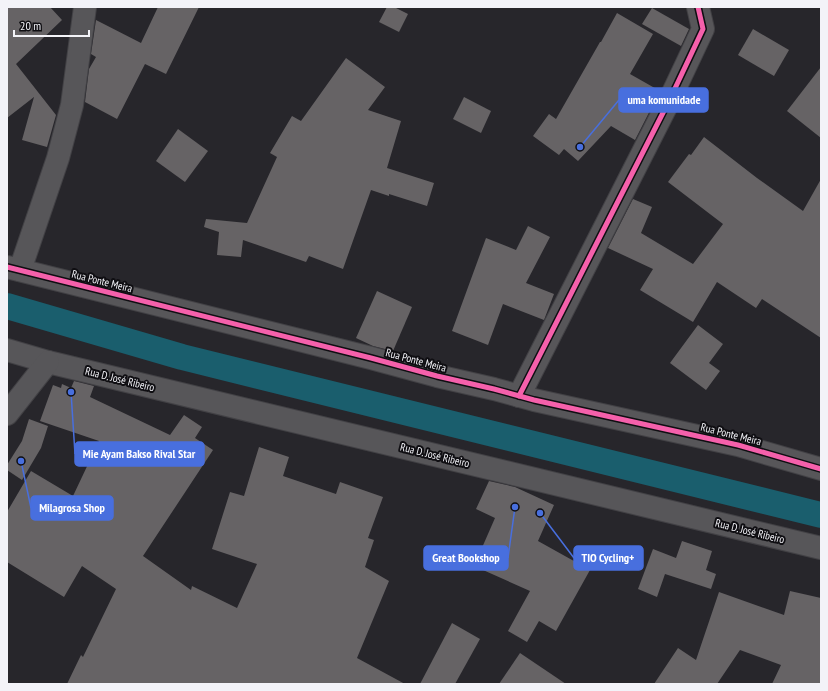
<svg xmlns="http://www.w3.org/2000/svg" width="828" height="691" font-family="'PT Sans Narrow',sans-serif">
	<rect width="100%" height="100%" fill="#27262b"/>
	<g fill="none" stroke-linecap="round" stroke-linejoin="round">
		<path stroke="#1a5e6d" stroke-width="26" d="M7 306 182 357 821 515"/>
	</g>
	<g fill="#666365">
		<path d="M7 7H50L62 20 16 64 56 115 47 147 22 140 34 97 7 118Z"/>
		<path d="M158 7H199L166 74 145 64 117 119 85 102 89 69 96 57 91 54 96 20 141 43Z"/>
		<path d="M387 7H394L408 14 399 32 379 22Z"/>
		<path d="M652 8 689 29 681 46 642 24Z"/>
		<path d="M617 13 653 34 630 74 660 91 635 140 611 126 578 161 564 149 559 155 533 136 549 114 556 119 600 42H601Z"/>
		<path d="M753 29 789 50 774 76 738 55Z"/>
		<path d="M346 58 385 87 368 110 401 121 387 168 434 183 427 206 389 194V196L371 190 343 269 309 256 306 262 243 240 241 257 217 255 219 232 204 227 206 219 247 223 277 157 270 153 292 116 301 121Z"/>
		<path d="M821 67V138L787 111Z"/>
		<path d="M464 97 491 111 481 133 453 119Z"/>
		<path d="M178 129 208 151 185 182 156 161Z"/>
		<path d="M704 137 757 178 803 211 821 179V338L762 299 756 308 717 282 693 322 640 290 653 269 608 248 633 199 652 207 641 233 693 264 723 224 668 182 689 154 691 155Z"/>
		<path d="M528 226 550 237 526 283 554 294 544 320 503 304 488 345 452 331 486 238 516 250Z"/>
		<path d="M377 291 412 307 393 351 373 346 356 338Z"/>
		<path d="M698 325 723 344 709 363 720 371 706 390 670 363Z"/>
		<path d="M74 381 94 386 90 397 170 435 184 415 202 427 195 438 213 450 143 556 191 590 192 586 237 608 257 564 212 549 230 492 244 496 259 447 289 457 283 476 336 494 340 482 383 497 368 538 374 540 365 567 389 581 357 658 405 684H67L81 655 83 657 116 589 82 566 64 597 7 562V512L31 471 73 496 99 441 40 421 53 385 61 388 62 384 71 388Z"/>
		<path d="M29 419 48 426 41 448 22 480 7 470V465L22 441Z"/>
		<path d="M489 481 515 487 554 505 538 541 590 570 556 631 539 621 527 642 508 631 530 591 474 566 495 518 476 509Z"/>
		<path d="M682 541 712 551 706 570 716 574 711 589 665 574 657 597 638 589 653 549 676 558Z"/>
		<path d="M790 591 821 598V684H772L781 665 740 650 717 684H654L678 648 696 660 719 592 784 615Z"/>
		<path d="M452 623 480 639 455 684H420Z"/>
		<path d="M520 653 566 684H499Z"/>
	</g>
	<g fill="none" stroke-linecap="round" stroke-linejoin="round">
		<defs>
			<g id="minor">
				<path d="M7 267 371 358 437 376 494 389 534 400 738 445 821 469"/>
				<path d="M20 270 58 158 72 105 85 7"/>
				<path d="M519 396 670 99 703 29 698 7"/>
			</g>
			<g id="tertiary">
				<path d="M7 350 48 362 821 548"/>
				<path d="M7 414 48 362"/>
			</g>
		</defs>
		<use href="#minor" stroke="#424145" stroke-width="24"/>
		<use href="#tertiary" stroke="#424145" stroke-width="24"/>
		<use href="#minor" stroke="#575659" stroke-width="22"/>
		<use href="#tertiary" stroke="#575659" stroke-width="22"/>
		<defs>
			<g id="cycleway">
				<path d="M7 267 371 358 437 376 494 389 534 400 738 445 821 469"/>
				<path d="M519 396 670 99 703 29 698 7"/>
			</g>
		</defs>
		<use href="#cycleway" stroke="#0f0e12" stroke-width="8"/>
		<use href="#cycleway" stroke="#f560ab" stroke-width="5"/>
	</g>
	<g text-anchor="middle" stroke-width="4" stroke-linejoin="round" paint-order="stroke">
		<g font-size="11" fill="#f3f3f8" stroke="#0f0e12">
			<text transform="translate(102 281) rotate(14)" y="4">Rua Ponte Meira</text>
			<text transform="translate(416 360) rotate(15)" y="4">Rua Ponte Meira</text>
			<text transform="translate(120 379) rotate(14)" y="4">Rua D. José Ribeiro</text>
			<text transform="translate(731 434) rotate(14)" y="4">Rua Ponte Meira</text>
			<text transform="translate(435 455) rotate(14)" y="4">Rua D. José Ribeiro</text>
			<text transform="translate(750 531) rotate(14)" y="4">Rua D. José Ribeiro</text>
		</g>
	</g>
	<path fill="none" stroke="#486fde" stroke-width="1.5" d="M580 147L619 100M71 392L75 454M21 461L31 508M515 507L508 558M540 513L574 558"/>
	<g fill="#486fde" stroke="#0f0e12" stroke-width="1.5">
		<circle cx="580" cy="147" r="4"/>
		<circle cx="71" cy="392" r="4"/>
		<circle cx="21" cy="461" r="4"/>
		<circle cx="515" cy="507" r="4"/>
		<circle cx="540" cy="513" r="4"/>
	</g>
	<g fill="#486fde" stroke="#486fde" stroke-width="1.5">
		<rect x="619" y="88" width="89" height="24" rx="4"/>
		<rect x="75" y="442" width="129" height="24" rx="4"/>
		<rect x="31" y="496" width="82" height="24" rx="4"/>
		<rect x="424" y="546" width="84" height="24" rx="4"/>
		<rect x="574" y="546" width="69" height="24" rx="4"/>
	</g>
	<g font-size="12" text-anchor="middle" font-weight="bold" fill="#fff">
		<text x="664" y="104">uma komunidade</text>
		<text x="139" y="458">Mie Ayam Bakso Rival Star</text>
		<text x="72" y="512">Milagrosa Shop</text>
		<text x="466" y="562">Great Bookshop</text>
		<text x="608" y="562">TIO Cycling+</text>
	</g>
	<rect width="828" height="691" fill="none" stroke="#f3f3f8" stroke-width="16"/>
	<path d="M14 30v6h75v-6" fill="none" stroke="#f3f3f8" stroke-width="2"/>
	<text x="20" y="30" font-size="12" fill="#f3f3f8" stroke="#0f0e12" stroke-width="3" paint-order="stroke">20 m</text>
</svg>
